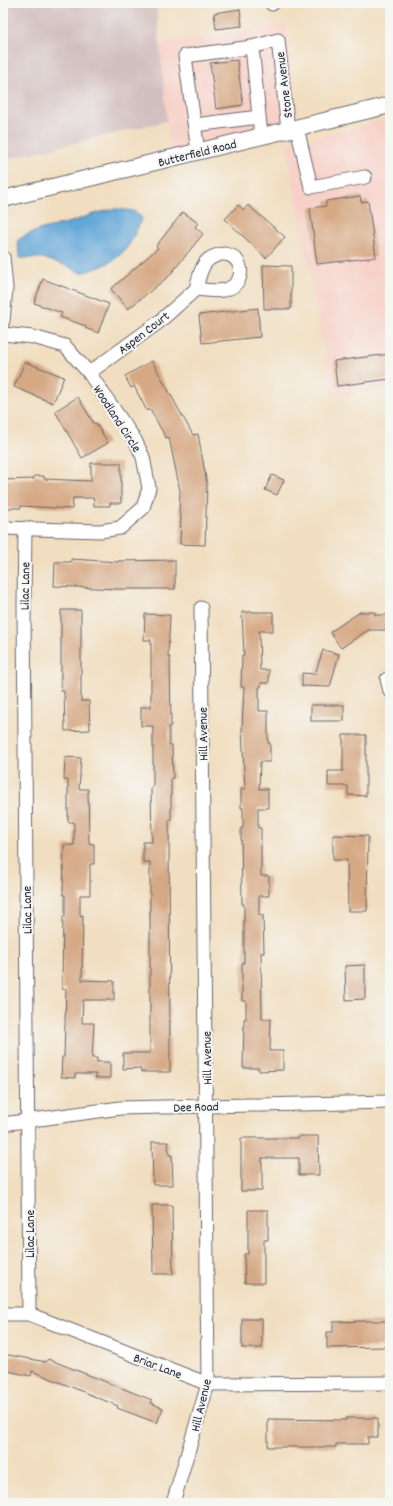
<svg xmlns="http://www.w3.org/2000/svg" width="393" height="1506" font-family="Dekko,sans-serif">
	<rect width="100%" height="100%" fill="#f6f6f2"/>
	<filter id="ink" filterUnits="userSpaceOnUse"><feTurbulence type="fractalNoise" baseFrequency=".025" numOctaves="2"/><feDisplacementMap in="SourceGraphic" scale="8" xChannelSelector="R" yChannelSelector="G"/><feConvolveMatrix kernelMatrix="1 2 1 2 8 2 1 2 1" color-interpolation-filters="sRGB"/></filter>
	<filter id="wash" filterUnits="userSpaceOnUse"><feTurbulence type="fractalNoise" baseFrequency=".012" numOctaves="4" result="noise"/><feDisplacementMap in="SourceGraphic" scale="16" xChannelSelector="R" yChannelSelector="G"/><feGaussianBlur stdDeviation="0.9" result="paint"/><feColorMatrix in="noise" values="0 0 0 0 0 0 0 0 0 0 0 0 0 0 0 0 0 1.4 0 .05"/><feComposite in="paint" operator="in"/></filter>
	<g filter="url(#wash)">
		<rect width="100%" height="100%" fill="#f1dec0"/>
		<g fill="#f7d1c8">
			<path d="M286 24 299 117 170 152 159 44Z"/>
			<path d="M390 118V388L332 396 286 145Z"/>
		</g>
		<path fill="#d2bfc0" d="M3 3H156L167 121 3 160Z"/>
		<path fill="#64a6d8" stroke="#43648a" d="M118 209 134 211 142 218C138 227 134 238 128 246 117 262 98 269 80 273L70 267 43 258H19L18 240C36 228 50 228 70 222 86 217 101 210 118 209Z"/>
		<g id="blocks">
			<g fill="#d6a985">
				<path d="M240 9 242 26 216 29 214 13Z"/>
				<path d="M237 60 243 105 216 109 210 63Z"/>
				<path d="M360 196 361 202 368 201 376 257 317 264 310 208 326 206V201Z"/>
				<path d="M238 205 244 210 248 205 285 237 266 258 225 219Z"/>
				<path d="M183 212 198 223 195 227 203 234 169 276 128 309 111 289 158 248 156 246Z"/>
				<path d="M263 265 291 266V309H264Z"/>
				<path d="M43 279 109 304 98 333 85 328 86 326 60 317 62 313 34 303Z"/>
				<path d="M258 308 260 337 202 343 199 315Z"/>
				<path d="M390 354V379L337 386 334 361Z"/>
				<path d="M152 361 193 435 198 434 207 484 205 545 180 544 181 514H179L180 491 169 437 166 438 150 409 147 411 134 386 131 388 125 376Z"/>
				<path d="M25 362 64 377 53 403 14 387Z"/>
				<path d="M78 397 94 424 96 423 108 443 82 458 55 411Z"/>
				<path d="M91 463H121V503H110V506H94V498H73L72 509 21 506V508H3V480L34 479V476H44V479L91 481Z"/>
				<path d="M272 475 284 480 277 495 265 490Z"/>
				<path d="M71 559 118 562V561L175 560V589H118L54 586 55 562H71Z"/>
				<path d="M61 610H81V701H89L90 730 65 731 64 691H61Z"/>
				<path d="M242 612H273V631H259L260 670H269V683H261V687H259V711H268V743H270V762H260L259 789H268V808H258V828H261V876H269V896H259V915H263L264 953H261L262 1019H271L270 1051H283V1070L259 1071V1068H243L244 1019H246V1001H242V963H244V904H242L241 828H243V808H241V789H245L242 730 244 687H241L242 655H244Z"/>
				<path d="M360 612H375V615H390V630H368L341 648 330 632Z"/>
				<path d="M145 614 170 615 168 657H170L171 726H169V745H172L173 778H171V820H169L170 1072H141L140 1068 123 1069V1053H150V862H143V842H152L151 787H153V726H141V707H151V640H144Z"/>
				<path d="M323 650 339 654 330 687 302 686V673L315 674Z"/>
				<rect x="311" y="705" width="33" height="16"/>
				<path d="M343 735H366V796L348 795V786H328V771H343Z"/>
				<path d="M65 757 81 758 79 789H88L89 843 94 844V864H90V895H80V916L83 915 82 980 114 981V1000H83L82 1023H94L92 1058H97V1062H110V1078H95L96 1074H75V1078L61 1077 62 1057H64L66 989H62L63 916H65V895H63L64 845H74V822H68V780H64Z"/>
				<path d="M333 835 368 836 367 911H348L347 860H333Z"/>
				<path d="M365 965V999L346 1000 345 966Z"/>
				<path d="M299 1136H318L319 1175H299V1158H262V1191H241V1138H299Z"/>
				<path d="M152 1142H168L169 1155H172L173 1185H153Z"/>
				<path d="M152 1205H172L173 1274H153Z"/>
				<path d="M248 1210H268V1240H264V1283H245L244 1254H248Z"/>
				<rect x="242" y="1319" width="20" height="29"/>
				<path d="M367 1321H387V1330H390V1347L327 1348V1332H333V1322Z"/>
				<path d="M3 1354 46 1362 48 1359 152 1400 151 1403 163 1408 157 1423 117 1408 118 1406 32 1371 31 1376 3 1370Z"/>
				<path d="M346 1418H378V1437H368V1444H336V1447H268V1419L346 1420Z"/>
			</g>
		</g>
	</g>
	<g filter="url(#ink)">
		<use href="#blocks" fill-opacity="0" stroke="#6a646a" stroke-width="1"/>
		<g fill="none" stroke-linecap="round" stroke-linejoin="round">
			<defs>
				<g id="minor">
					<path d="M272 3V4"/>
					<path d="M252 47 278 40 288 130"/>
					<path d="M195 125 259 117"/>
					<path d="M297 128 311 187 365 177"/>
					<path d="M198 152 185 56 252 47 261 136"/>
					<path d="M3 257 6 288 3 321"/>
					<path d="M3 334 33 337 65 346 89 373 135 440 143 457 149 488 143 508 120 528 100 531 3 528"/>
					<path d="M89 373 159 322 196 289C205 290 215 292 224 290 253 283 240 245 215 256 210 258 208 259 205 263 200 271 198 280 196 289"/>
					<path d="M25 528 24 605 29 1314"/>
					<path d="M387 679 390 691"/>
					<path d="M3 1124 120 1108 390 1102"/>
					<path d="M3 1314H29L208 1384 390 1383"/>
					<path d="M173 1503 208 1384 201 608"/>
				</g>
				<path id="major" d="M3 199 390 105"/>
			</defs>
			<use href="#minor" stroke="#6a646a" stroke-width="15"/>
			<use href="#major" stroke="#6a646a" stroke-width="18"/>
			<use href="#minor" stroke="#fff" stroke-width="13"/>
			<use href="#major" stroke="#fff" stroke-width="16"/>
		</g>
	</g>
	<g text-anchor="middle" stroke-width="4" stroke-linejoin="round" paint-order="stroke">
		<g font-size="13" fill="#22223b" stroke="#f6f6f2">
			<text transform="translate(283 85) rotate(-97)" y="5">Stone Avenue</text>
			<text transform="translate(197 152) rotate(-14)" y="5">Butterfield Road</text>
			<text transform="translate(143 332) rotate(-38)" y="5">Aspen Court</text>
			<text transform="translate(118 418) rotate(57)" y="5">Woodland Circle</text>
			<text transform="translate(24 586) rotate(-89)" y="5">Lilac Lane</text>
			<text transform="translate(202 734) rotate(-91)" y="5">Hill Avenue</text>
			<text transform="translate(26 910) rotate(-91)" y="5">Lilac Lane</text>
			<text transform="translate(206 1058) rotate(-91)" y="5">Hill Avenue</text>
			<text transform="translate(196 1106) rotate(-2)" y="5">Dee Road</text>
			<text transform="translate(29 1234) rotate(-90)" y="5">Lilac Lane</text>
			<text transform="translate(158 1365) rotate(21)" y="5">Briar Lane</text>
			<text transform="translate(200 1405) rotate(-77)" y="5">Hill Avenue</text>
		</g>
	</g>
	<rect width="393" height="1506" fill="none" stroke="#f6f6f2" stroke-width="16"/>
</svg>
